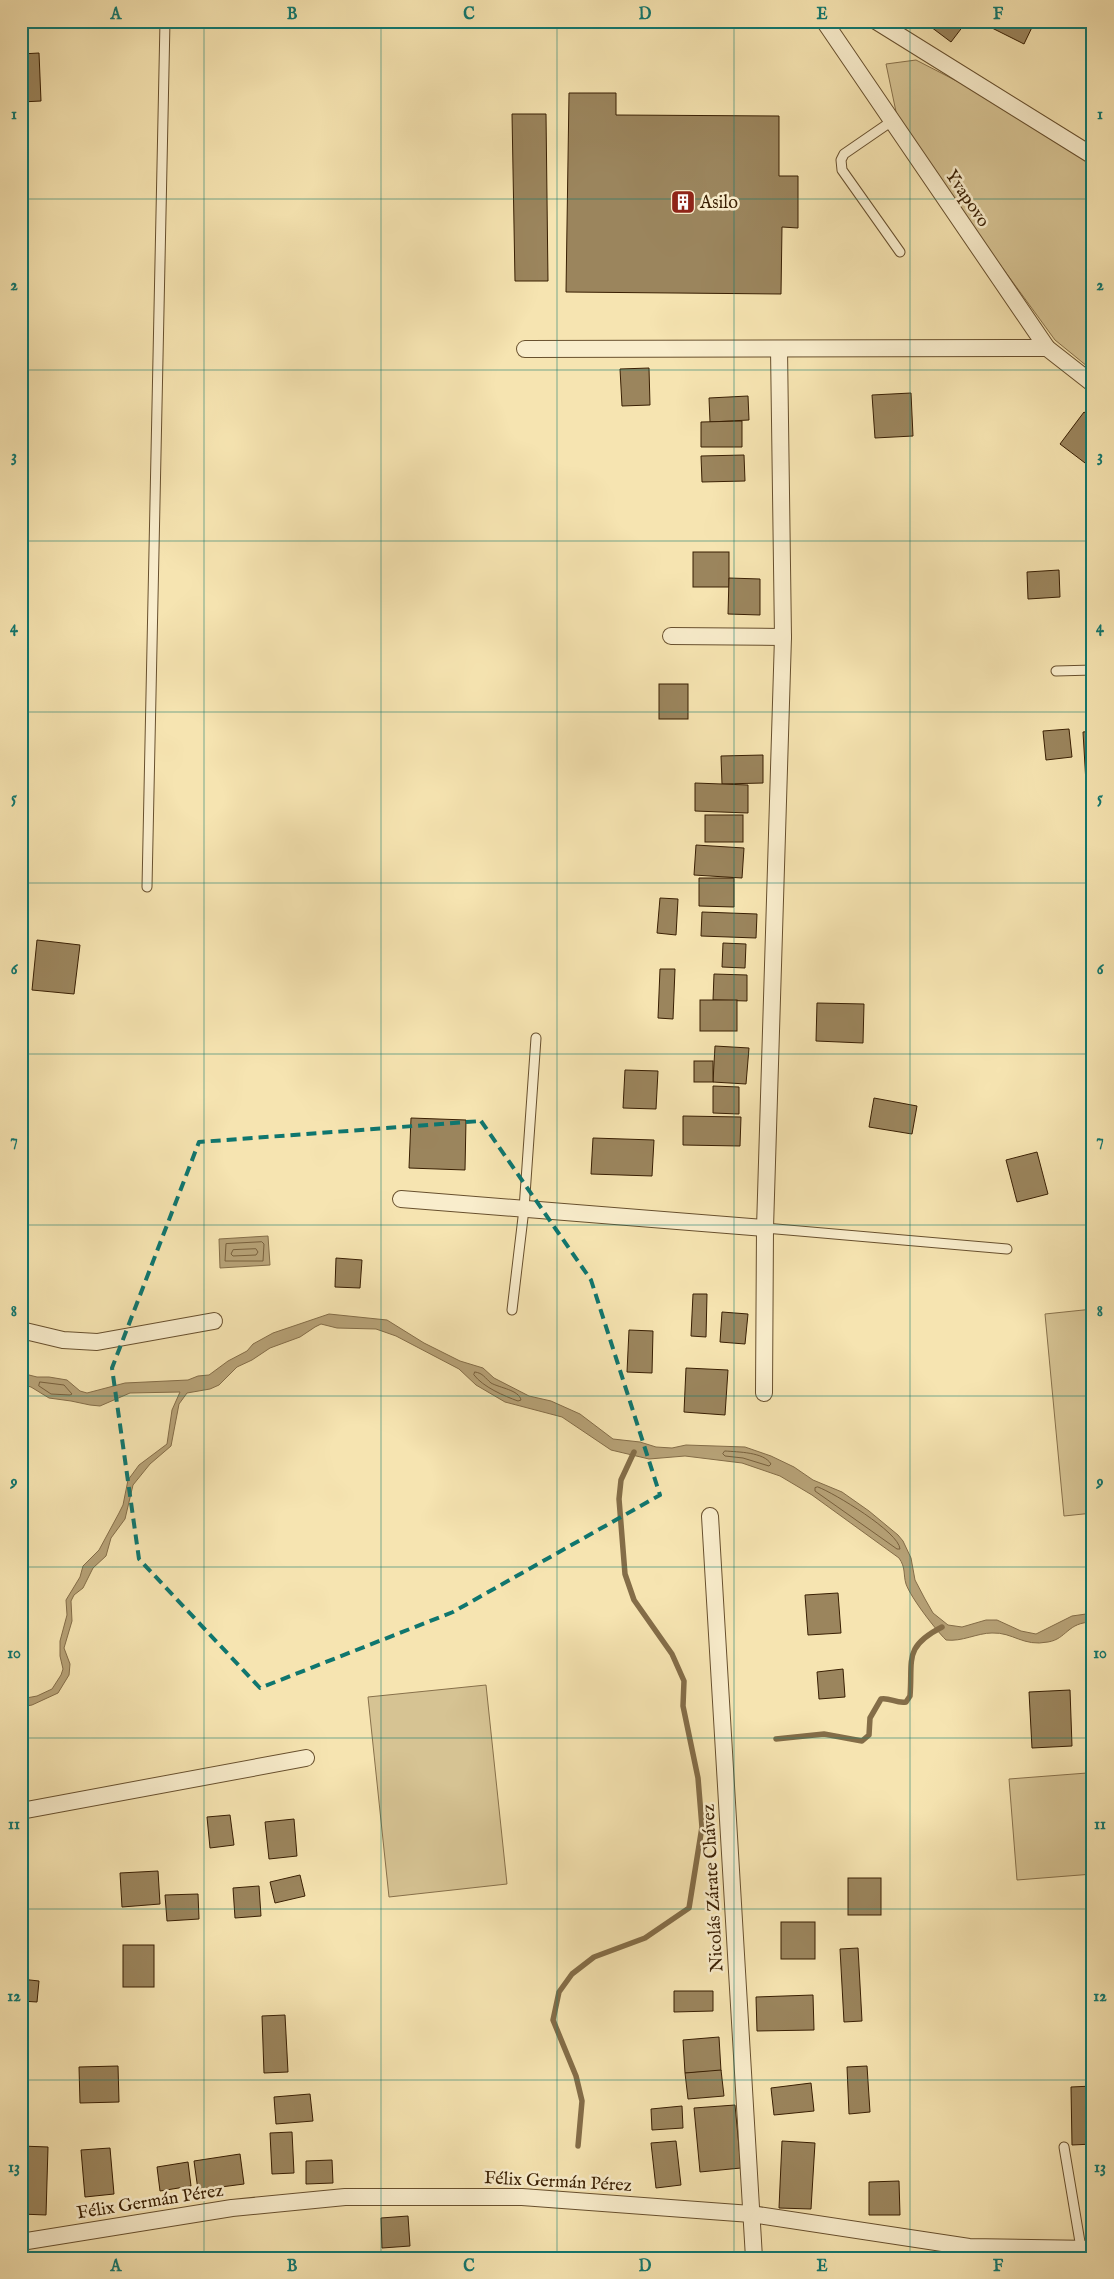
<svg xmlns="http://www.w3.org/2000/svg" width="1114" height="2279" font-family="'IM FELL English',serif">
	<rect width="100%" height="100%" fill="#f6e4b1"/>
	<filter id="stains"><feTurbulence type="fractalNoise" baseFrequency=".004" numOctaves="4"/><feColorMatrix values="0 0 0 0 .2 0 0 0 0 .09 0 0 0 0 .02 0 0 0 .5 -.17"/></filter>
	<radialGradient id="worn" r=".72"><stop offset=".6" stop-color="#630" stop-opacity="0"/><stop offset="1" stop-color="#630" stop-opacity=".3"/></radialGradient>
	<g fill="#d6c393" stroke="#88714b">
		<path d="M916 60 1007 107 1093 166V371L1055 340 899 126 886 64Z"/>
		<path d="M1093 1309V1513L1064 1516 1045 1314Z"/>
		<path d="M486 1685 507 1884 389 1897 368 1697Z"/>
		<path d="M1087 1773 1093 1842V1874L1017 1880 1009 1779Z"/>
	</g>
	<g fill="#b6a176" stroke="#846d48">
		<path d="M268 1236 270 1265 220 1268 219 1239Z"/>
		<path d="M329 1314 387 1320 424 1343 460 1361 483 1368 494 1378 529 1396 551 1401 580 1414 613 1439 640 1442 656 1447 672 1448 686 1445 745 1447 771 1456 794 1467 813 1480 842 1492 869 1511 898 1535 903 1541 911 1558 915 1580 925 1599 933 1613 948 1625 962 1627 986 1620H997L1021 1631 1036 1634 1072 1616 1093 1613V1622C1067 1622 1067 1639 1048 1642 1023 1647 1013 1632 992 1633 977 1633 962 1642 946 1640 935 1629 911 1598 906 1584 903 1574 906 1568 899 1558L812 1495 780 1476 742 1463 685 1456 649 1459 611 1450 562 1417 505 1402 476 1385 459 1369 396 1336 376 1329 337 1328 321 1324 315 1327 300 1337 270 1348 252 1360 237 1367 219 1385 210 1389 187 1393 179 1404 171 1446 150 1464 133 1485 125 1519 111 1538 106 1556 93 1568 83 1588 74 1595 71 1601 72 1621 64 1648 70 1664 69 1675 58 1693 32 1705 21 1707V1699L37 1696 52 1689 61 1675 63 1669 60 1656V1641L67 1615 66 1600 80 1577 83 1566 99 1550 119 1513 123 1505 128 1480 139 1465 167 1444 172 1410 180 1392 130 1393 100 1406 90 1405 71 1401 49 1398 31 1387 21 1384V1373L37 1377H49L67 1380 80 1391 87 1393 125 1383 188 1380 198 1376 209 1375 228 1361 247 1351 253 1344 273 1333Z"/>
	</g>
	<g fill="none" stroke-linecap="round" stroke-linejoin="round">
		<g stroke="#78603c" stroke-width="1">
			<path d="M262 1242 264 1244 263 1261H225L226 1244Z"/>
			<path d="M256 1249 258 1252 256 1255 233 1256 231 1254 233 1250Z"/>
			<path d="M475 1372C483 1373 485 1378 491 1383 500 1388 519 1390 521 1400L518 1401C504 1396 483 1387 474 1375Z"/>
			<path d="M40 1382 64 1385 72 1394 70 1395 51 1394 39 1386Z"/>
			<path d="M725 1451C738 1452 764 1452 771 1464L769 1466 743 1458 725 1456 723 1454Z"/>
			<path d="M818 1487C834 1493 899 1532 900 1549H897L815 1491V1488Z"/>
		</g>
		<g stroke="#846d48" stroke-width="5.5">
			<path d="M776 1739 824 1734 862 1741 869 1735 870 1718 881 1699C889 1697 897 1704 906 1702L910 1696C913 1660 903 1647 942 1627"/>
			<path d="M578 2146 582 2101 576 2076 553 2020 559 1992 572 1974 594 1957 645 1938 689 1908 702 1827 698 1778 683 1706 684 1681 672 1654 634 1600 625 1574 619 1499 621 1480 634 1452"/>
		</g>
	</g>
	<g fill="#9b855d" stroke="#391f03">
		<path d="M929 21H967L951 42 927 24Z"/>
		<path d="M990 21H1035L1024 44 988 26Z"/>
		<path d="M39 53 41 101 21 102V54Z"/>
		<path d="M569 93H616V115L779 116V176H798V228L782 227 781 294 566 292Z"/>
		<path d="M512 114H546L548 281H515Z"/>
		<path d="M649 368 650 405 622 406 620 369Z"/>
		<path d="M911 393 913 436 875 438 872 395Z"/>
		<path d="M748 396 749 420 710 422 709 398Z"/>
		<path d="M1084 412 1093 418V469L1060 444Z"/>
		<path d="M742 421V447H701V422Z"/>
		<path d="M744 455 745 481 702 482 701 456Z"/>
		<rect x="693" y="552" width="36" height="35"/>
		<path d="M1059 570 1060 597 1028 599 1027 572Z"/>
		<path d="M729 578 760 579V615L728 614Z"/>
		<rect x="659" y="684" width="29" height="35"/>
		<path d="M1069 729 1072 757 1046 760 1043 731Z"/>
		<path d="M1093 731V783H1086L1083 732Z"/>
		<path d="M763 755V783L722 784 721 756Z"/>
		<path d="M695 783 748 785V813L695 811Z"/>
		<rect x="705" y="815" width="38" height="27"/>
		<path d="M696 845 744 848 742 878 694 875Z"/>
		<path d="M699 878H734V907L699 906Z"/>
		<path d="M660 898 678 899 676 935 657 933Z"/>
		<path d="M702 912 757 914 756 938 701 936Z"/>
		<path d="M37 940 80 945 74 994 32 990Z"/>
		<path d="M723 943 746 944 745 968 722 967Z"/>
		<path d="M1088 957H1093V974H1089Z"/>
		<path d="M660 969H675L673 1019 658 1018Z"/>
		<path d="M714 974 747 975V1001L713 1000Z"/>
		<rect x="700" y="1000" width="37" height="31"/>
		<path d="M817 1003 864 1004 863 1043 816 1041Z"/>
		<path d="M715 1046 749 1048 746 1084 713 1082Z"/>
		<rect x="694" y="1061" width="19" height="21"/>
		<path d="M625 1070 658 1071 656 1109 623 1108Z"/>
		<path d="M713 1086 739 1087V1114L713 1113Z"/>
		<path d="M874 1098 917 1106 912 1134 869 1127Z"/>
		<path d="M683 1116 741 1117 740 1146 683 1145Z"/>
		<path d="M411 1118 466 1120 465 1170 409 1168Z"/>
		<path d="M593 1138 654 1140 652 1176 591 1174Z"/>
		<path d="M1037 1152 1048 1194 1017 1202 1006 1160Z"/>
		<path d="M336 1258 362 1260 360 1288 335 1287Z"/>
		<path d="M693 1294H707L706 1337 691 1336Z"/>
		<path d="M722 1312 748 1314 745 1344 720 1342Z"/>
		<path d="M629 1330 653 1331 652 1373 627 1372Z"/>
		<path d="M686 1368 728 1370 725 1415 684 1412Z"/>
		<path d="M838 1593 841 1633 808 1635 805 1595Z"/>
		<path d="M843 1669 845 1697 819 1699 817 1672Z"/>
		<path d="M1070 1690 1072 1746 1032 1748 1029 1692Z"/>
		<path d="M230 1815 234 1845 210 1848 207 1817Z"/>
		<path d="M294 1819 297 1856 269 1859 265 1822Z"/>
		<path d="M158 1871 160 1904 122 1907 120 1873Z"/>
		<path d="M300 1875 305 1896 275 1903 270 1882Z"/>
		<rect x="848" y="1878" width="33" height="37"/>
		<path d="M259 1886 261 1916 235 1918 233 1888Z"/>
		<path d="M198 1894 199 1919 167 1921 165 1895Z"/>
		<rect x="781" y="1922" width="34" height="37"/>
		<rect x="123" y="1945" width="31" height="42"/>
		<path d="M858 1948 862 2021 844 2022 840 1949Z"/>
		<path d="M21 1979 39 1981 37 2002 21 2001Z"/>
		<path d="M674 1991H713V2011L674 2012Z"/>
		<path d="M813 1995 814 2030 757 2031 756 1997Z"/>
		<path d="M285 2015 288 2072 264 2073 262 2016Z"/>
		<path d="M719 2037 721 2071 685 2073 683 2040Z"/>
		<path d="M118 2066 119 2102 80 2103 79 2067Z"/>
		<path d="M867 2066 870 2112 849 2114 847 2067Z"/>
		<path d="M721 2070 724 2096 688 2099 685 2073Z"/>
		<path d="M811 2083 814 2111 774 2115 771 2088Z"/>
		<path d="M1093 2086V2144L1072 2145 1071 2087Z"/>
		<path d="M310 2094 313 2121 276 2124 274 2097Z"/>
		<path d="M735 2105 741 2168 700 2172 694 2108Z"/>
		<path d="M682 2106 683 2128 652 2130 651 2109Z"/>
		<path d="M292 2132 294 2173 272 2174 270 2133Z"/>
		<path d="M676 2141 681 2185 656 2188 651 2143Z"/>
		<path d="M782 2141 815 2143 811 2209 779 2208Z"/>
		<path d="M21 2146 48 2147 46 2215 21 2214Z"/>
		<path d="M110 2148 114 2194 85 2197 81 2150Z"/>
		<path d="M240 2154 244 2184 198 2190 194 2161Z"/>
		<path d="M332 2160 333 2183 306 2184V2161Z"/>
		<path d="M188 2162 191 2186 160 2191 157 2167Z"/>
		<path d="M899 2181 900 2215H869V2182Z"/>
		<path d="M408 2216 410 2246 382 2248 381 2218Z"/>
	</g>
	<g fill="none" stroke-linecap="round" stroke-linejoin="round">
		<defs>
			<g id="lane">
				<path d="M892 121 844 154 841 160 842 170 900 252"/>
				<path d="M1056 671 1093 670"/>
				<path d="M147 887 165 21"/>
				<path d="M765 1228 1007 1249"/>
				<path d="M512 1310 524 1209 536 1038"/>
				<path d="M1064 2147 1081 2248"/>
			</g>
			<g id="street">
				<path d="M824 21 1047 348 1093 384"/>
				<path d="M876 21 1093 156"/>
				<path d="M525 349 1047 348"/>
				<path d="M671 636 783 637"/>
				<path d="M401 1199 765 1228"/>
				<path d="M21 1330 63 1340 97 1342 214 1321"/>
				<path d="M764 1393 765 1228 783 637 779 349"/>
				<path d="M710 1516 754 2258"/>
				<path d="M21 1811 306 1758"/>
				<path d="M21 2242 232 2208 345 2197H522L751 2214 969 2247 1093 2249"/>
			</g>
		</defs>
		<use href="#lane" stroke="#68502e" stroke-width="11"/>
		<use href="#street" stroke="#68502e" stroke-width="18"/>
		<use href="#lane" stroke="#f9edcc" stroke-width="9"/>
		<use href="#street" stroke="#f9edcc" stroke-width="16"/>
	</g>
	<path fill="none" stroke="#0f766e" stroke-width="4" stroke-dasharray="10 6" stroke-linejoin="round" d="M481 1121 591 1280 660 1495 453 1612 260 1688 139 1559 112 1368 199 1142Z"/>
	<path fill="none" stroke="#0f766e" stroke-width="1" stroke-opacity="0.55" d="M204 21V2258M381 21V2258M557 21V2258M734 21V2258M910 21V2258M21 199H1093M21 370H1093M21 541H1093M21 712H1093M21 883H1093M21 1054H1093M21 1225H1093M21 1396H1093M21 1567H1093M21 1738H1093M21 1909H1093M21 2080H1093"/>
	<defs>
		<symbol id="building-square" viewBox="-11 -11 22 22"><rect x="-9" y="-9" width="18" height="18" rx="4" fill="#8f2418" stroke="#f9edcc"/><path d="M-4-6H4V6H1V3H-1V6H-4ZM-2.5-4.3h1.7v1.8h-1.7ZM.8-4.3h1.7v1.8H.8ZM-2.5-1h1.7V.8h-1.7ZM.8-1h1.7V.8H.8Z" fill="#fff"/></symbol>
	</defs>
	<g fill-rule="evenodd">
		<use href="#building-square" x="669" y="188" width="28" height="28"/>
	</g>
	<g text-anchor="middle" stroke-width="5" stroke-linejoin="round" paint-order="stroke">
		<g font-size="18" fill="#391f03" stroke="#f9edcc">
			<text transform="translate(968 198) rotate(56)" y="6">Yvapovo</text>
			<text transform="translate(712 1888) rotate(-93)" y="6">Nicolás Zárate Chávez</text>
			<text transform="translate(558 2181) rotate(3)" y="6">Félix Germán Pérez</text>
			<text transform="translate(150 2201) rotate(-9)" y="6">Félix Germán Pérez</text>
		</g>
		<g font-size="18" fill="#391f03" stroke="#f9edcc" text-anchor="start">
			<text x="700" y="208">Asilo</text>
		</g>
	</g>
	<rect width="1114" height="2279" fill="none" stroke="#f6e4b1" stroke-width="55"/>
	<rect x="28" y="28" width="1058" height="2224" fill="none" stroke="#0f766e" stroke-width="2"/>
	<g font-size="16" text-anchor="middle" font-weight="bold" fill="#0f766e">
		<text x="116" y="19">A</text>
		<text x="292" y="19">B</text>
		<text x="469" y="19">C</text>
		<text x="645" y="19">D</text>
		<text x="822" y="19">E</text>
		<text x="998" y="19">F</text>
		<text x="14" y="119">1</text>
		<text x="1100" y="119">1</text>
		<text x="14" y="290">2</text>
		<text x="1100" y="290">2</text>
		<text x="14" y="461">3</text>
		<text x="1100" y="461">3</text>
		<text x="14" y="632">4</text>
		<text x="1100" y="632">4</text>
		<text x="14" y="803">5</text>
		<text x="1100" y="803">5</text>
		<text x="14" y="974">6</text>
		<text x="1100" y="974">6</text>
		<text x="14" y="1145">7</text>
		<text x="1100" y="1145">7</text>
		<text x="14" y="1316">8</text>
		<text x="1100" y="1316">8</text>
		<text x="14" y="1487">9</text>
		<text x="1100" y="1487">9</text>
		<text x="14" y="1658">10</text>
		<text x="1100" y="1658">10</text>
		<text x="14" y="1829">11</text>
		<text x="1100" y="1829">11</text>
		<text x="14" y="2001">12</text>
		<text x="1100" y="2001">12</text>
		<text x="14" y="2172">13</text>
		<text x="1100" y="2172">13</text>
		<text x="116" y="2271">A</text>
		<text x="292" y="2271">B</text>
		<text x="469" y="2271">C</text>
		<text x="645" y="2271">D</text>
		<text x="822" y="2271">E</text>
		<text x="998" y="2271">F</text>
	</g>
	<rect width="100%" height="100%" filter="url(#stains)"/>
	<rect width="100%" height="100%" fill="url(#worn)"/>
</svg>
